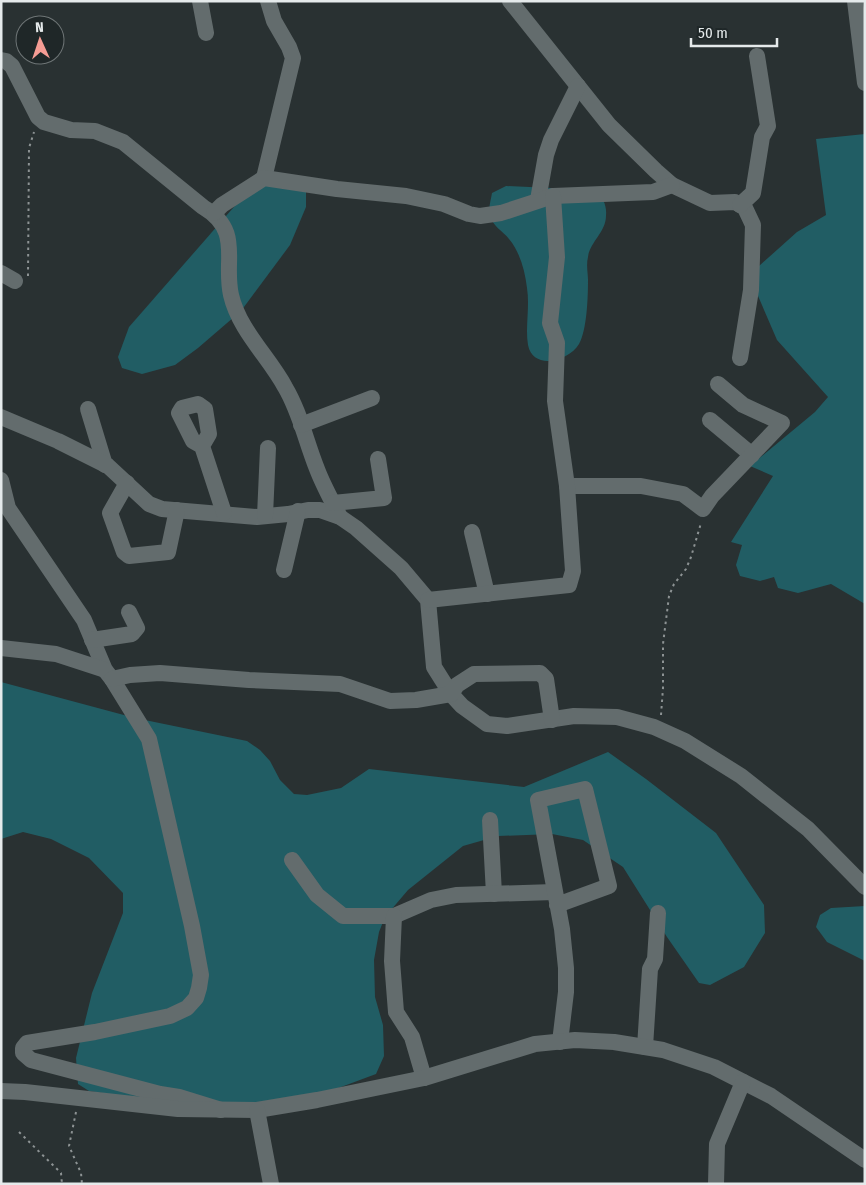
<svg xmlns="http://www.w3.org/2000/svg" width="866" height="1185" font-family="'Fira Sans Condensed',sans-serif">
	<rect width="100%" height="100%" fill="#293132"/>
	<g fill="#215d64">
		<path d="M865 134V604L831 584 798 593 778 588 774 577 760 581 740 576 736 565 742 545 731 542 773 476 750 466 815 412 828 397 777 340 749 275 797 232 826 215 816 139Z"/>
		<path d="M274 181 306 190V207L290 245 241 311 198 348 175 365 142 374 122 368 118 357 129 327 247 192Z"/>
		<path d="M506 186 594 190C603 197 607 205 606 216 606 232 590 242 588 257 586 265 588 273 588 280 588 297 587 330 579 344 569 361 533 371 528 345 525 327 530 307 527 288 525 271 520 252 509 239 503 231 492 226 490 215 488 208 491 200 492 193Z"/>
		<path d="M1 682 135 718 247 741 260 750 270 761 280 780 294 794 307 795 341 788 369 769 524 787 608 752 646 779 716 833 764 905 765 933 744 967 710 985 699 983 667 937 623 867 583 840 552 834 498 836 463 846 408 890 385 917 379 932 374 960 375 997 383 1025 384 1056 376 1074 298 1103 156 1101 89 1091 78 1084 76 1058 92 993 123 913V893L89 858 51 839 23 832 1 839Z"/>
		<path d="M865 906V961L827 942 816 927 820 915 831 908Z"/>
	</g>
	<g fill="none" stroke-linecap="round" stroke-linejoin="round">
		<g stroke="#8d9394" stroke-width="2" stroke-dasharray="2.5 4" stroke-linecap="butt">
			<path d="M28 276 29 148 34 132"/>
			<path d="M661 715 663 688V644L669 596 674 584 686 569 691 557 701 523"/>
			<path d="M76 1112 69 1146 81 1173 82 1184"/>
			<path d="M19 1132 61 1173 62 1184"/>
		</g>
		<g stroke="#636c6d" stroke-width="16">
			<path d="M200 1 206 33"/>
			<path d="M510 1 609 125 656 171 672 185 710 203 735 202 745 208 753 225 751 290 740 358"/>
			<path d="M855 1 865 83"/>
			<path d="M1 60 6 61 12 66 38 117 44 122 71 130 95 131 123 142 203 207C243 231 223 260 231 295 239 330 269 357 285 387 300 412 306 442 317 469 323 485 332 501 340 517"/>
			<path d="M264 178 293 58 289 47 274 21 268 1"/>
			<path d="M538 200 546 155 551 140 578 86"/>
			<path d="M740 205 753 193 762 137 768 126 757 56"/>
			<path d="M214 213 222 205 264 178 337 189 406 196 444 204 469 214 480 216 501 213 553 196 653 192 672 185"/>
			<path d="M1 273 15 281"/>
			<path d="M88 409 105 465"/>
			<path d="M1 417 58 441 108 466 149 504 162 509 257 517 288 514 308 510H320L340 517 356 528 401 568 428 600 434 667 451 694 462 706 487 724 507 726 574 716 617 717 654 727 685 741 741 776 808 829 865 887"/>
			<path d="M710 420 752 455"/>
			<path d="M301 425 372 398"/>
			<path d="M202 446 209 434 205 409 198 404 182 408 179 413 193 441 202 446 224 513"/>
			<path d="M1 480 8 508 84 620 105 670 112 679 149 739 192 926 201 975 199 988 196 998 187 1008 170 1016 95 1032 27 1043 23 1048V1053L31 1060 160 1094 179 1097 221 1110"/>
			<path d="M127 483 110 513 124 552 129 556 168 552 177 510"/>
			<path d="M567 486H641L683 494 703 509 712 496 782 423 743 405 718 384"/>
			<path d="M333 503 384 498 378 459"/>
			<path d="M265 516 268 448"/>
			<path d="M472 532 487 594"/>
			<path d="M284 570 298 511"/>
			<path d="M428 600 569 585 573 571 567 486 555 401 557 343 550 323 557 257 553 196"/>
			<path d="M92 640 132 634 137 628 129 612"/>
			<path d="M1 648 56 654 105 670"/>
			<path d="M112 679 130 675 160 673 249 680 340 684 390 701 416 700 451 694 457 685 474 674 540 673 546 679 552 720"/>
			<path d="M490 820 494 894"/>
			<path d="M292 860 317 895 343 916H394L431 900 456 895 554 892"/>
			<path d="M557 905 609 886 585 789 538 800 562 929 566 968V992L560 1042"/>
			<path d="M394 916 392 961 396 1012 412 1037 424 1078"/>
			<path d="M645 1047 650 969 655 959 658 913"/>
			<path d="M1 1091 25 1092 178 1109 257 1110 317 1100 424 1078 535 1044 575 1040 614 1042 663 1050 714 1067 771 1096 865 1160"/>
			<path d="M257 1110 271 1184"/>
			<path d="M716 1184 717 1144 743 1082"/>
		</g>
	</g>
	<rect width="866" height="1185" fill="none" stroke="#e5eaeb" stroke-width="5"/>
	<g transform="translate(40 40) rotate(357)"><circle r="24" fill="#1f2728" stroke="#6e7576"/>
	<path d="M0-4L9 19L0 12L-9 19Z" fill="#f59c94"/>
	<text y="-8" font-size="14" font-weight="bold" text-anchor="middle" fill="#e5eaeb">N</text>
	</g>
	<path d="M691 38v8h86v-8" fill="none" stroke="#e5eaeb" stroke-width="2.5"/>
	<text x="698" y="38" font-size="15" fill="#e5eaeb" stroke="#1f2728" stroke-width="4" paint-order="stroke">50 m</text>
</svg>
